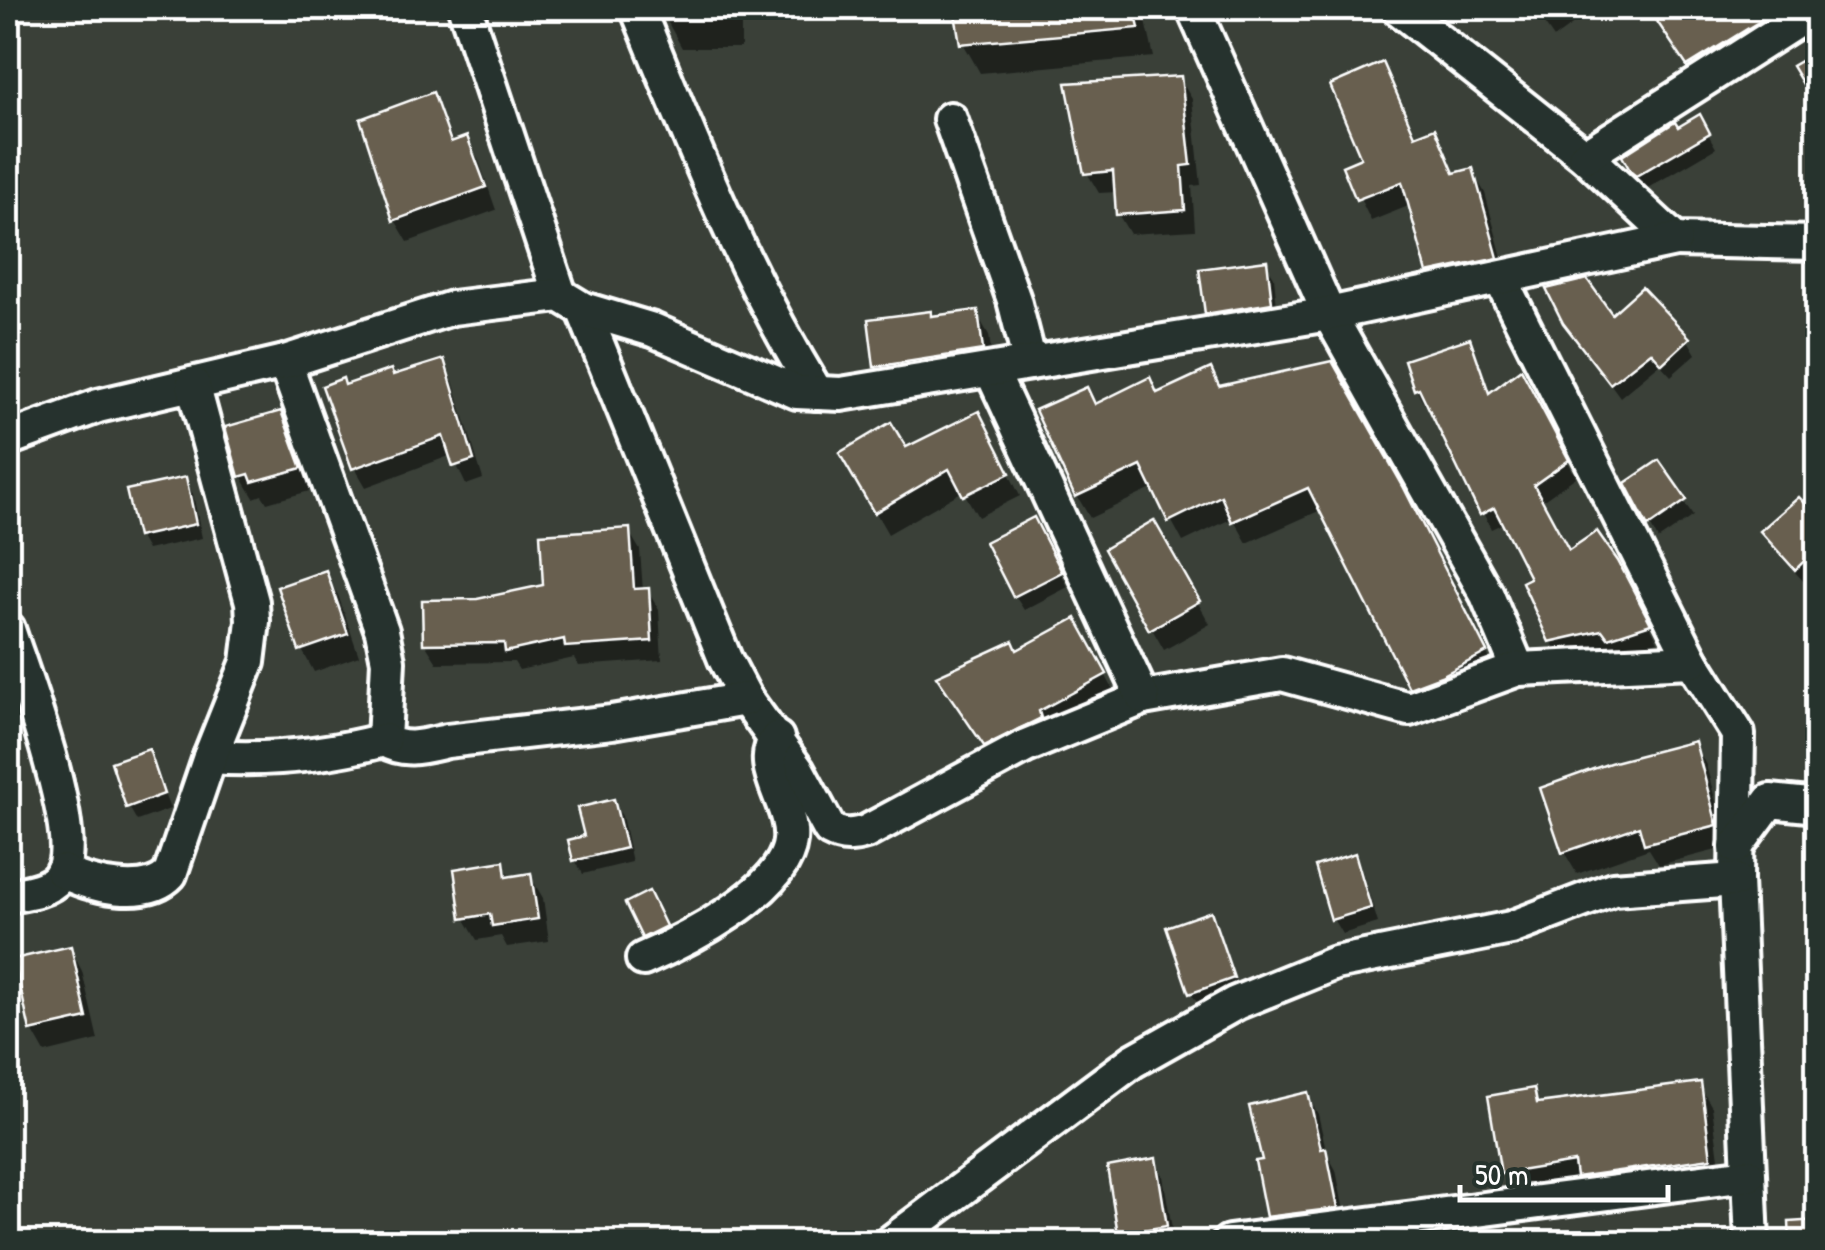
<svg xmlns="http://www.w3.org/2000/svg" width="1825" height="1250" font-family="'Patrick Hand',sans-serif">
	<rect width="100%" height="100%" fill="#3a4038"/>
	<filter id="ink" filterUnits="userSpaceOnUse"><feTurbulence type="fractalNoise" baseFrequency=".01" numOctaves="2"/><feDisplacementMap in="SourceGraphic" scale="20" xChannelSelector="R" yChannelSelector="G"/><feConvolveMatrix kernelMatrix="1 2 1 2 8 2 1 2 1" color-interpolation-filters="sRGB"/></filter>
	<g filter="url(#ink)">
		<g fill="#0007">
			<path d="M666 8H741V48H682L667 21Z"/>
			<path d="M956 8H1143L1154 57 980 73 963 43Z"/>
			<path d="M1533 8H1576L1582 18 1554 38Z"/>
			<path d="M1650 8H1796L1702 87Z"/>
			<path d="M1382 65 1416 138 1434 131 1456 175 1472 171 1485 193 1508 280 1442 294 1429 272 1411 205 1371 221 1345 168 1364 160Z"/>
			<path d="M1180 79 1192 99 1201 185 1192 186 1195 230 1130 234 1118 214 1117 192 1099 193 1087 173Z"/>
			<path d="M432 95 454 143 466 139 479 161 496 210 408 242 395 220 378 174Z"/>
			<path d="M1699 118 1716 148 1646 189 1633 171 1677 131Z"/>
			<path d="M1265 263 1274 277 1278 317 1216 327 1207 313Z"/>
			<path d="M976 313 989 335 994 372 889 389 876 366 932 318Z"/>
			<path d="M1612 318 1688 340 1696 354 1671 376 1660 364 1620 397 1565 322Z"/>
			<path d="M1469 341 1491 394 1529 388 1576 477 1541 502 1568 554 1626 580 1658 641 1619 653 1614 645 1560 657 1551 641 1534 579 1504 523 1491 529 1429 403 1425 405 1416 389Z"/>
			<path d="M442 362 453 381 483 479 466 485 452 455 366 487 355 468 325 387 346 388Z"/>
			<path d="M1220 388 1416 514 1498 675 1424 709 1321 510 1247 543 1233 518 1183 542 1154 488 1090 518 1077 496 1095 406Z"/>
			<path d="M280 414 293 436 313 490 267 503 262 495 254 498 241 476Z"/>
			<path d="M991 436 1020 496 978 517 963 491 888 534 842 454 905 451Z"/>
			<path d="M1658 464 1693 516 1658 540 1629 484Z"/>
			<path d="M184 480 193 494 202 538 147 550 139 536Z"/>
			<path d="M1818 520V590L1812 575 1805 583 1771 546 1763 531Z"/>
			<path d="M1153 524 1210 624 1164 650 1107 550Z"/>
			<path d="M628 530 640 550 643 591 647 590 659 610 662 660 579 666 574 658 519 670 514 662 437 663 425 644 478 602 546 587Z"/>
			<path d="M1042 535 1068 587 1024 610 1015 596Z"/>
			<path d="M325 573 338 595 359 656 314 672 302 650Z"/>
			<path d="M1087 640 1116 695 997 764 951 696 1017 653Z"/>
			<path d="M1694 743 1706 765 1728 847 1659 865 1649 849 1577 874 1564 852Z"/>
			<path d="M148 752 170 809 137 821 129 807Z"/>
			<path d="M613 802 622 816 632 862 583 874 575 860Z"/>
			<path d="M1354 856 1362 871 1378 923 1342 934 1333 919Z"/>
			<path d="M503 864 511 879 530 876 543 898 549 941 507 947 501 936 477 940 464 918Z"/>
			<path d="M656 908 672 941 652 951 644 936Z"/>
			<path d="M1210 914 1218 928 1240 993 1200 1007 1191 993Z"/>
			<path d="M70 948 82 971 98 1040 45 1053 32 1030 16 961Z"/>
			<path d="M1699 1085 1712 1107 1722 1180 1516 1195 1503 1173 1533 1091 1541 1105Z"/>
			<path d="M1307 1095 1318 1114 1327 1154 1336 1170 1347 1227 1280 1236 1268 1216 1265 1162Z"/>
			<path d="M1155 1161 1163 1176 1174 1240 1126 1242 1120 1233Z"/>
		</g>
		<g fill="#675f50" stroke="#fff" stroke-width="2.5">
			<path d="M954 8H1134L1139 28 960 44Z"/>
			<path d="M1648 8H1781L1687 66Z"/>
			<path d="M1818 51V109L1792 66Z"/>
			<path d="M1383 62 1415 136 1435 128 1454 173 1473 168 1498 258 1427 273 1402 182 1356 200 1342 166 1361 158 1330 85Z"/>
			<path d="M1181 76 1191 165 1182 166 1185 210 1116 215 1113 171 1084 174 1066 83Z"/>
			<path d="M433 92 451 142 467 136 486 187 393 221 360 119Z"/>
			<path d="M1700 114 1710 133 1636 176 1631 172 1622 156 1675 122 1678 127Z"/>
			<path d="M1267 260 1272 303 1205 314 1199 269Z"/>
			<path d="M1587 279 1612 314 1642 287 1690 338 1662 364 1651 352 1610 384 1563 323 1546 289Z"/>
			<path d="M978 310 983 350 874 367 868 319 931 311V316Z"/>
			<path d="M1470 338 1489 393 1521 369 1569 460 1534 485 1569 550 1597 531 1618 561 1651 624 1608 638 1602 630 1549 642 1522 582 1530 578 1494 508 1480 515 1419 388 1414 390 1404 360Z"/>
			<path d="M444 359 474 460 453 467 443 436 352 469 322 386 343 378 345 385 391 369 393 375Z"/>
			<path d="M1332 361 1404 488 1487 652 1441 676 1409 688 1308 488 1232 522 1221 496 1168 522 1141 466 1075 497 1035 410 1087 387 1095 404 1150 377 1157 393 1211 368 1219 386Z"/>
			<path d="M281 411 302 468 252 482 249 474 239 477 225 427Z"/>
			<path d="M979 411 1010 473 963 496 949 469 874 513 839 453 891 422 906 447Z"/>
			<path d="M1659 460 1687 500 1648 527 1625 483Z"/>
			<path d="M186 477 196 524 137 537 126 490Z"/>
			<path d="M1799 497 1818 517V548L1795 570 1760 531Z"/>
			<path d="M1034 517 1062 572 1013 597 985 542Z"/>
			<path d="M1154 520 1200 601 1149 630 1104 549Z"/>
			<path d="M630 528 634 589 649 588 652 641 565 647 564 639 505 652 504 643 423 644 422 600 477 599 543 585 540 534Z"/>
			<path d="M326 570 348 634 299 651 277 587Z"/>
			<path d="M1076 618 1107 674 1039 711 1041 718 984 746 936 676 1013 641 1017 650Z"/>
			<path d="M1695 741 1717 825 1644 844 1639 826 1562 853 1540 788 1610 763Z"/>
			<path d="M149 749 164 794 126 808 111 762Z"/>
			<path d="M614 799 626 848 573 861 568 840 584 836 577 808Z"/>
			<path d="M1355 853 1371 908 1331 920 1315 866Z"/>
			<path d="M504 861 506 877 531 873 538 919 492 926 490 914 461 919 454 869Z"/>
			<path d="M649 891 666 926 642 938 625 903Z"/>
			<path d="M1211 911 1234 978 1189 994 1166 927Z"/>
			<path d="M71 946 87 1018 30 1031 14 959Z"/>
			<path d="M1701 1082 1711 1158 1576 1177 1574 1162 1501 1174 1488 1096 1534 1088 1537 1103Z"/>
			<path d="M1308 1092 1321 1149 1326 1148 1338 1208 1266 1217 1255 1161 1262 1160 1249 1106Z"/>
			<path d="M1156 1158 1167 1226 1118 1234 1107 1167Z"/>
			<path d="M1818 1220V1242H1790L1789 1222Z"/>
		</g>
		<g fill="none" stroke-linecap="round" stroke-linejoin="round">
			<defs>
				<g id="minor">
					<path d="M465 8 560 295"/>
					<path d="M637 8C691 141 741 269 817 393"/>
					<path d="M1193 8 1329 314 1487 595 1518 669"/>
					<path d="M1398 8 1585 156 1675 240 1818 243"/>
					<path d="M950 119 1014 300 1030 363"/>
					<path d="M1585 156 1817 8"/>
					<path d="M1500 278 1692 661 1738 734 1736 880 1752 1242"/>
					<path d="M583 309 725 659 746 699 798 771 830 830C843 837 853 836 866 832L1026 746 1143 698 1282 674 1409 709 1518 669 1692 661"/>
					<path d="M285 362 382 631 388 661 384 740C405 753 425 746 447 741L612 722 746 699"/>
					<path d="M991 370 1143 698"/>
					<path d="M8 439 98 406 285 362 452 308 560 295 583 309 653 330 797 392 841 394 1329 314 1675 240"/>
					<path d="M8 629C22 673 88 844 58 878 47 891 24 893 8 896"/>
					<path d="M210 757C269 761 327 755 384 740"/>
					<path d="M1736 847 1770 801 1818 806"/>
					<path d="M62 871C88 886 147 899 170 874L210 757 248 662 253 621 252 602 193 384"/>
					<path d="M643 959C685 941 785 891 790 841 794 804 754 767 777 738"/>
					<path d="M891 1242 1133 1061 1236 1003 1335 963 1511 928 1613 889 1736 880"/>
					<path d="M1229 1242 1748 1175"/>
				</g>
			</defs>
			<use href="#minor" stroke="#fff" stroke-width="40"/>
			<use href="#minor" stroke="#26332d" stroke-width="32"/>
		</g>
	</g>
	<rect width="1825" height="1250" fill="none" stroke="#26332d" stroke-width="40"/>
	<rect x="20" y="20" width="1785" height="1210" fill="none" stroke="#fff" stroke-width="4" filter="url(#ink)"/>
	<path d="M1460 1185v15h208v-15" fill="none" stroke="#ffffff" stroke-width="5"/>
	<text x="1475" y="1185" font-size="30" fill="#ffffff" stroke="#26332d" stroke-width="8" paint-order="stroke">50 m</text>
</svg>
